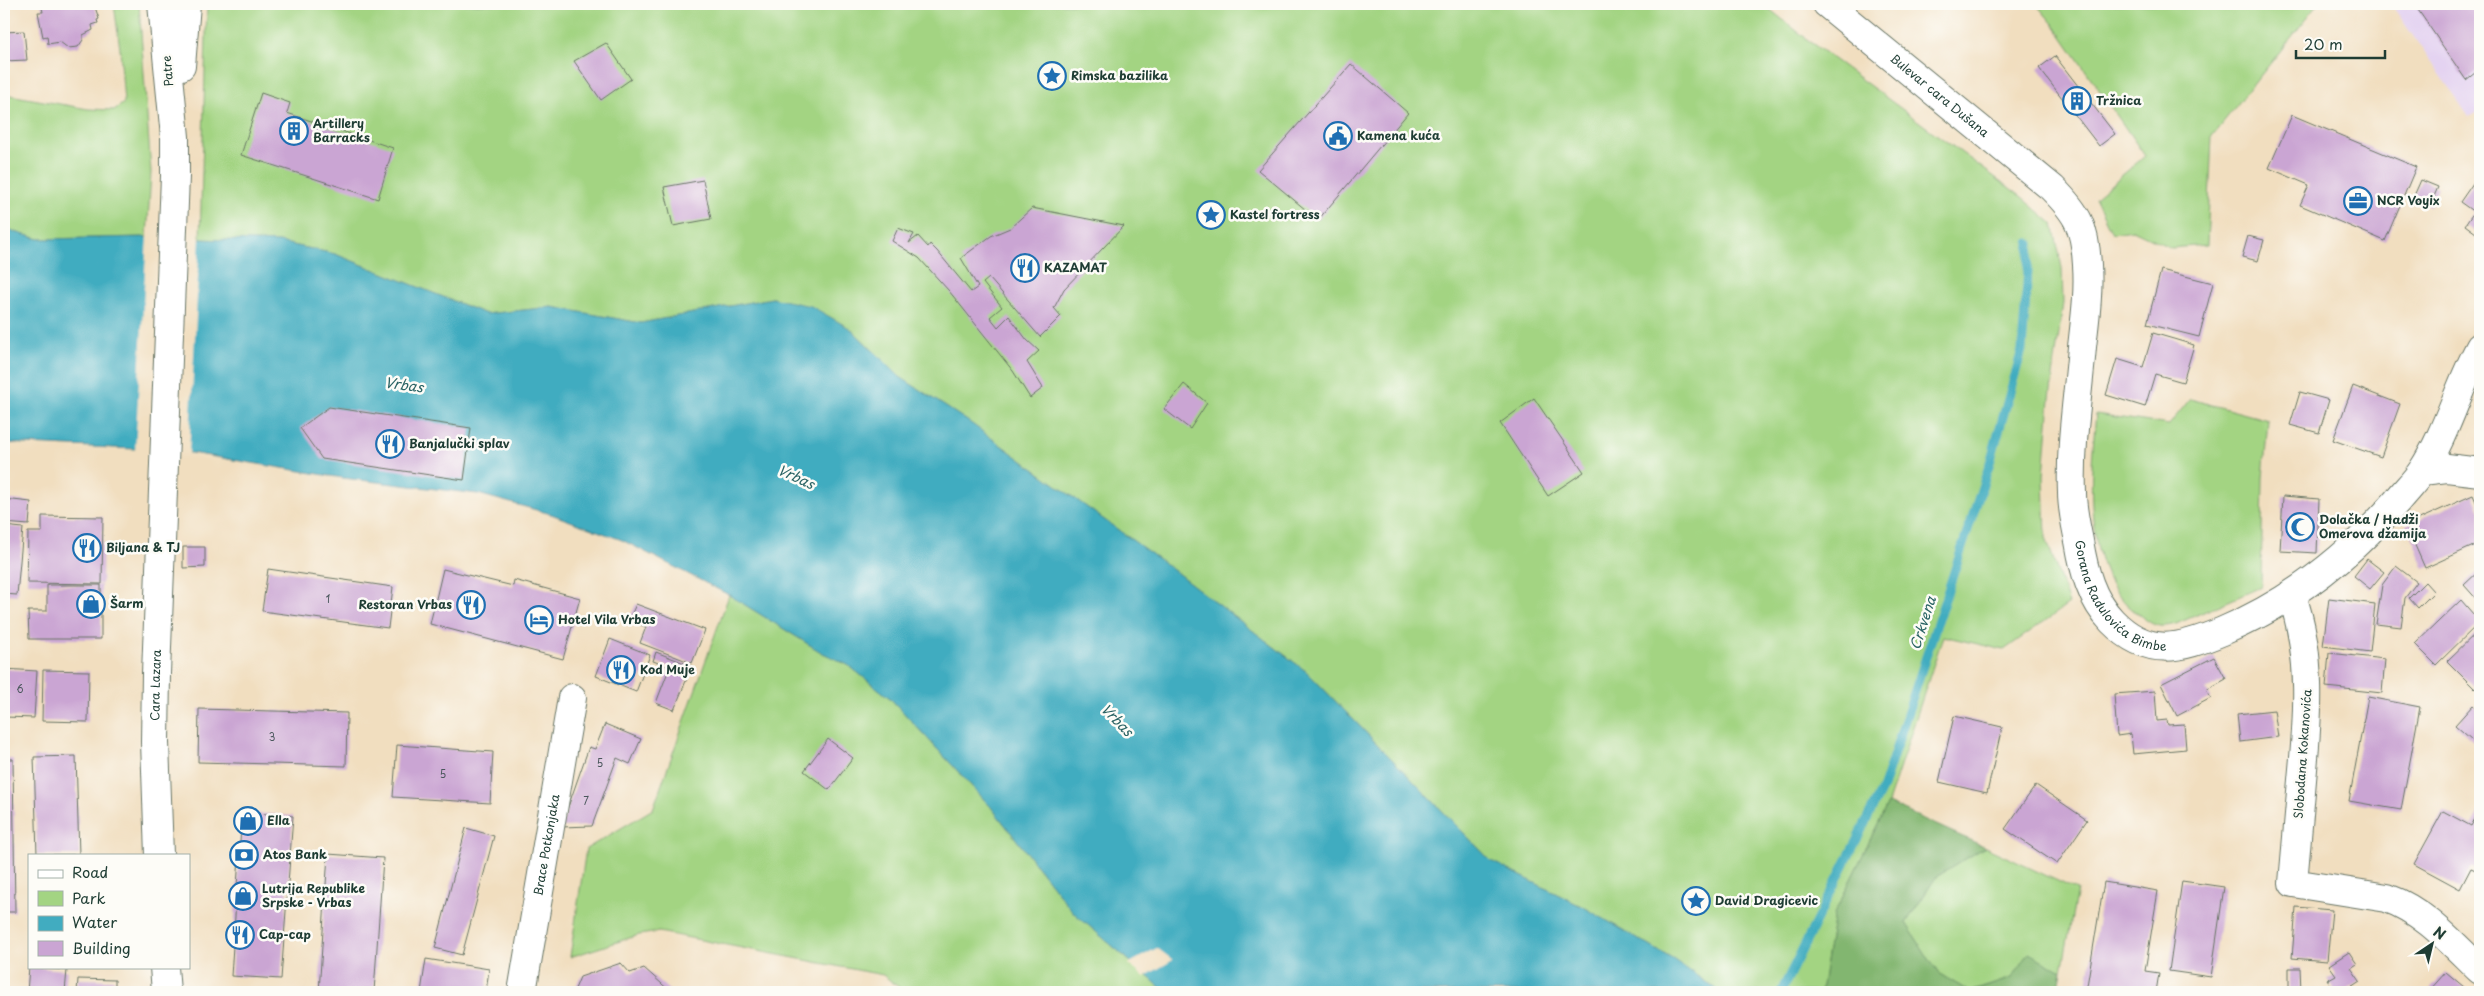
<svg xmlns="http://www.w3.org/2000/svg" width="2484" height="996" font-family="'Playpen Sans',sans-serif">
	<rect width="100%" height="100%" fill="#fdfcf7"/>
	<filter id="ink" filterUnits="userSpaceOnUse"><feTurbulence type="fractalNoise" baseFrequency=".02" numOctaves="2"/><feDisplacementMap in="SourceGraphic" scale="10" xChannelSelector="R" yChannelSelector="G"/><feConvolveMatrix kernelMatrix="1 2 1 2 8 2 1 2 1" color-interpolation-filters="sRGB"/></filter>
	<filter id="wash" filterUnits="userSpaceOnUse"><feTurbulence type="fractalNoise" baseFrequency=".0096" numOctaves="4" result="noise"/><feDisplacementMap in="SourceGraphic" scale="20" xChannelSelector="R" yChannelSelector="G"/><feGaussianBlur stdDeviation="1.12" result="paint"/><feColorMatrix in="noise" values="0 0 0 0 0 0 0 0 0 0 0 0 0 0 0 0 0 1.4 0 .05"/><feComposite in="paint" operator="in"/></filter>
	<g filter="url(#wash)">
		<rect width="100%" height="100%" fill="#f1debf"/>
		<path fill="#e4d3f1" d="M2391 4H2480V110L2469 117Z"/>
		<g fill="#a3d482" stroke="#61885b">
			<path d="M114 4H139L151 172 147 237 39 239 4 229V94L88 109 114 110 124 103 120 49Z"/>
			<path d="M207 4H1763L1817 47 2022 197 2053 224 2062 268 2063 303 2050 398 2044 476 2046 538 2069 604 2004 650 1943 636 1888 803 1834 914 1821 992H1720L1674 960 1587 909 1491 861 1307 672 1164 563 969 422 900 377 851 329 772 298 641 323 552 307 486 314 335 254 279 242 200 239Z"/>
			<path d="M2036 4H2318L2212 136 2207 245 2171 248 2133 230 2112 233 2095 198 2145 156 2054 25Z"/>
			<path d="M2190 399 2268 420 2263 478 2261 587 2176 624C2157 629 2153 625 2138 614 2081 572 2090 477 2096 414L2169 425Z"/>
			<path d="M729 595 821 652 848 665 890 698 991 807 1074 913 1166 992H905L883 975 659 932 639 935 570 957 586 849 653 809Z"/>
			<path d="M1985 847 2077 890 2062 971 2029 954 2012 978 1970 992 1938 973 1906 923 1936 877Z"/>
		</g>
		<g fill="#82b670" stroke="#507a52">
			<path d="M1888 803 1985 847 1936 877 1906 923 1938 973 1970 992H1821L1834 914Z"/>
			<path d="M2029 953 2062 971 2058 992H1971L2012 978Z"/>
		</g>
		<path fill="#41acc0" stroke="#30747a" d="M4 229 39 239 147 237 279 242 335 254 486 314 552 307 641 323 772 298 811 306 851 329 900 377 969 422 1164 563 1307 672 1491 861 1587 909 1674 960 1720 992H1166L1074 913 991 807 890 698 848 665 821 652 729 595 622 540 551 514 478 494 343 478 179 451 4 443Z"/>
		<g fill="#f1debf">
			<path d="M147 235 200 237 189 455 135 451Z"/>
			<path d="M1157 948 1173 960 1144 977 1128 964Z"/>
		</g>
		<g fill="none" stroke-linecap="round" stroke-linejoin="round">
			<path stroke="#41acc0" stroke-width="9" d="M1781 992 1883 787 1989 466 2022 350 2030 243"/>
		</g>
		<g id="blocks">
			<g fill="#caa5d3">
				<path d="M41 4H94L99 19 97 20 98 23 92 25 93 30 83 35V40L78 47 68 48 60 42 48 44 47 36 43 37 38 12H43Z"/>
				<path d="M2414 4H2476L2480 10V69L2466 80Z"/>
				<path d="M24 31 27 60 4 61V32Z"/>
				<path d="M606 43 631 79 601 100 574 61Z"/>
				<path d="M2055 56 2115 134 2099 146 2039 68Z"/>
				<path d="M1351 64 1408 113 1318 220 1258 170Z"/>
				<path d="M261 93 290 103 287 113 393 148 378 199 241 155Z"/>
				<path d="M2292 115 2416 167 2385 241 2300 205 2309 185 2269 168Z"/>
				<path d="M2480 173V236L2465 225 2474 212 2460 202Z"/>
				<path d="M703 180 711 219 673 226 664 187Z"/>
				<path d="M2421 180 2438 187 2430 206 2413 198Z"/>
				<path d="M1032 208 1124 226 1064 289 1054 308 1061 316 1040 337 989 278 983 283 1002 307 990 317 998 327 1009 316 1027 340 1039 351 1027 362 1043 388 1030 398 1013 371 949 291 919 258 892 241 898 228 914 234 909 243 918 236 928 247 930 244 937 251 971 292 978 287 961 258 991 236 1010 228Z"/>
				<path d="M2248 236 2264 240 2258 261 2242 257Z"/>
				<path d="M2161 270 2213 283 2199 337 2147 324Z"/>
				<path d="M2153 333 2194 345 2183 382 2155 374 2145 407 2106 395 2117 359 2143 367Z"/>
				<path d="M1184 384 1207 403 1190 429 1164 409Z"/>
				<path d="M2353 386 2400 404 2381 457 2333 440Z"/>
				<path d="M2300 392 2329 400 2319 433 2290 425Z"/>
				<path d="M1534 398 1584 472 1548 496 1500 423Z"/>
				<path d="M329 407 471 428 464 480 322 459 300 428Z"/>
				<path d="M2473 495 2480 511V543L2425 568 2406 525Z"/>
				<path d="M2283 496 2319 499 2317 553 2280 551Z"/>
				<path d="M4 499 31 502 29 525 4 523Z"/>
				<path d="M42 516 103 517 102 584 27 583 28 532H42Z"/>
				<path d="M4 526 23 528 17 595 4 594Z"/>
				<path d="M183 547H205V567L183 568Z"/>
				<path d="M2367 559 2384 572 2370 589 2354 576Z"/>
				<path d="M2396 566 2417 582 2405 598 2401 627 2376 624 2382 585Z"/>
				<path d="M268 569 393 587 388 628 262 611Z"/>
				<path d="M443 569 513 586 514 580 580 598 563 659 430 624Z"/>
				<path d="M2480 570V603L2464 585Z"/>
				<path d="M2425 582 2434 592 2418 608 2409 598Z"/>
				<path d="M47 585H101V639H29L28 611H47Z"/>
				<path d="M2329 598 2375 604 2370 652 2323 646Z"/>
				<path d="M2461 600 2480 622 2436 665 2415 644Z"/>
				<path d="M636 604 705 630 692 663 640 643 646 627 629 620Z"/>
				<path d="M2480 629V684L2475 689 2447 661Z"/>
				<path d="M610 639 650 655 636 692 596 676Z"/>
				<path d="M656 652 692 666 689 674 653 661Z"/>
				<path d="M2329 653 2385 659 2382 693 2326 687Z"/>
				<path d="M2214 657 2226 679 2206 690 2211 698 2177 716 2161 684Z"/>
				<path d="M4 669 37 671 34 718 5 717Z"/>
				<path d="M669 669 688 676 674 710 656 703Z"/>
				<path d="M43 670 89 671 88 722 42 721Z"/>
				<path d="M2155 691 2157 721 2167 720 2168 725 2184 724 2186 749 2133 754 2131 734 2117 736 2114 694Z"/>
				<path d="M2368 697 2420 707 2401 810 2349 801Z"/>
				<path d="M2473 705 2480 712V747L2455 725Z"/>
				<path d="M199 709 347 713 346 766 198 762Z"/>
				<path d="M2274 710 2278 737 2240 742 2237 714Z"/>
				<path d="M1954 716 2002 727 1987 793 1939 782Z"/>
				<path d="M605 724 641 739 630 764 617 758 592 826 561 827 589 747 595 749Z"/>
				<path d="M828 739 853 758 829 790 804 771Z"/>
				<path d="M397 745 493 752 490 803 393 797Z"/>
				<path d="M76 756 79 855H37L34 757Z"/>
				<path d="M4 759H13L15 912H4Z"/>
				<path d="M2036 785 2087 820 2057 864 2005 829Z"/>
				<path d="M2480 810V872L2471 868 2460 889 2414 864 2443 811 2471 826Z"/>
				<path d="M242 812 293 816 281 979 231 976Z"/>
				<path d="M466 828 494 836 462 955 435 948Z"/>
				<path d="M328 854 383 858 374 992H319Z"/>
				<path d="M2182 881 2224 887 2211 977 2169 971Z"/>
				<path d="M2104 882 2158 891 2145 971 2159 973 2156 992H2086Z"/>
				<path d="M2296 907 2332 910 2327 961 2292 958Z"/>
				<path d="M2349 952 2357 964 2351 968 2360 981 2343 992H2335L2327 980 2336 975 2329 965Z"/>
				<path d="M426 959 489 969 486 992H421Z"/>
				<path d="M621 963 630 973 644 968 671 992H568L575 989 580 977Z"/>
				<path d="M29 967 67 970 65 992H27Z"/>
				<path d="M2289 968H2300L2301 991H2289Z"/>
				<path d="M2446 972 2470 992H2428Z"/>
				<path d="M78 979 115 980V992H77Z"/>
			</g>
		</g>
	</g>
	<g filter="url(#ink)">
		<use href="#blocks" fill-opacity="0" stroke="#687565" stroke-width="1"/>
		<g fill="none" stroke-linecap="round" stroke-linejoin="round">
			<defs>
				<g id="minor">
					<path d="M2422 471 2447 468 2480 472"/>
					<path d="M2292 596C2313 656 2308 718 2302 780 2299 815 2296 849 2293 883L2387 898C2424 911 2452 943 2480 970"/>
					<path id="s1" d="M522 992 572 698"/>
				</g>
				<g id="tertiary">
					<path id="s2" d="M1827 4 2052 188C2078 214 2085 227 2087 265 2089 292 2085 320 2082 347 2078 395 2070 445 2072 493 2072 509 2076 526 2079 541 2084 571 2091 599 2112 621 2148 658 2180 649 2223 631 2291 602 2349 557 2397 501 2405 491 2415 481 2422 471 2447 433 2458 387 2480 347"/>
					<path d="M181 66 186 4"/>
					<path id="s3" d="M159 855 155 742 156 674 175 176V137L162 4"/>
					<path d="M164 967 166 992"/>
				</g>
			</defs>
			<use href="#minor" stroke="#687565" stroke-width="30"/>
			<use href="#tertiary" stroke="#687565" stroke-width="30"/>
			<use href="#minor" stroke="#fff" stroke-width="28"/>
			<use href="#tertiary" stroke="#fff" stroke-width="28"/>
		</g>
	</g>
	<defs>
		<symbol id="sight-ring" viewBox="-11 -11 22 22"><circle r="9.5" fill="#fdfcf7" stroke="#1f6fb2" stroke-width="1.5"/><path d="M0-6L1.8-2.2L6-1.7L2.9 1.2L3.7 5.4L0 3.3L-3.7 5.4L-2.9 1.2L-6-1.7L-1.8-2.2Z" fill="#1f6fb2"/></symbol>
		<symbol id="building-ring" viewBox="-11 -11 22 22"><circle r="9.5" fill="#fdfcf7" stroke="#1f6fb2" stroke-width="1.5"/><path d="M-4-6H4V6H1V3H-1V6H-4ZM-2.5-4.3h1.7v1.8h-1.7ZM.8-4.3h1.7v1.8H.8ZM-2.5-1h1.7V.8h-1.7ZM.8-1h1.7V.8H.8Z" fill="#1f6fb2"/></symbol>
		<symbol id="civic-ring" viewBox="-11 -11 22 22"><circle r="9.5" fill="#fdfcf7" stroke="#1f6fb2" stroke-width="1.5"/><path d="M-.6-6.5H3V-4.5H.6V-3L4-1V1h2V6H-6V1h2V-1L-.6-3ZM-1.2 2.5V6h2.4V2.5Z" fill="#1f6fb2"/></symbol>
		<symbol id="office-ring" viewBox="-11 -11 22 22"><circle r="9.5" fill="#fdfcf7" stroke="#1f6fb2" stroke-width="1.5"/><path d="M-6-3h4V-5.5h4V-3h4V5H-6ZM-1-4.5V-3h2v-1.5ZM-6 0V1H6V0Z" fill="#1f6fb2"/></symbol>
		<symbol id="restaurant-ring" viewBox="-11 -11 22 22"><circle r="9.5" fill="#fdfcf7" stroke="#1f6fb2" stroke-width="1.5"/><path d="M-5-6h1v4h1v-4h1v4h1v-4h1v5L-1.5 .5V6h-2V.5L-5-1ZM5-6V6H3V1.5H1.5Q1.5-4 5-6Z" fill="#1f6fb2"/></symbol>
		<symbol id="mosque-ring" viewBox="-11 -11 22 22"><circle r="9.5" fill="#fdfcf7" stroke="#1f6fb2" stroke-width="1.5"/><path d="M3.5-4.9A6 6 0 1 0 3.5 4.9A5 5 0 1 1 3.5-4.9Z" fill="#1f6fb2"/></symbol>
		<symbol id="shop-ring" viewBox="-11 -11 22 22"><circle r="9.5" fill="#fdfcf7" stroke="#1f6fb2" stroke-width="1.5"/><path d="M-5-2.5h2.3a2.7 3.5 0 0 1 5.4 0H5L5.5 6h-11ZM-1.5-2.5h3a1.5 2.3 0 0 0-3 0Z" fill="#1f6fb2"/></symbol>
		<symbol id="hotel-ring" viewBox="-11 -11 22 22"><circle r="9.5" fill="#fdfcf7" stroke="#1f6fb2" stroke-width="1.5"/><path d="M-6-4.5h1.5V1H6V5H4.5V3h-9V5H-6ZM-4 0a1.8 1.8 0 1 1 3.6 0ZM.5 0V-2.5h3Q6-2.5 6 0Z" fill="#1f6fb2"/></symbol>
		<symbol id="bank-ring" viewBox="-11 -11 22 22"><circle r="9.5" fill="#fdfcf7" stroke="#1f6fb2" stroke-width="1.5"/><path d="M-6-4H6V4H-6ZM0-2.3a2.3 2.3 0 1 0 0 4.6a2.3 2.3 0 1 0 0-4.6Z" fill="#1f6fb2"/></symbol>
	</defs>
	<g fill-rule="evenodd">
		<use href="#sight-ring" x="1036" y="60" width="32" height="32"/>
		<use href="#building-ring" x="2061" y="85" width="32" height="32"/>
		<use href="#building-ring" x="278" y="115" width="32" height="32"/>
		<use href="#civic-ring" x="1322" y="120" width="32" height="32"/>
		<use href="#office-ring" x="2342" y="185" width="32" height="32"/>
		<use href="#sight-ring" x="1195" y="199" width="32" height="32"/>
		<use href="#restaurant-ring" x="1009" y="252" width="32" height="32"/>
		<use href="#restaurant-ring" x="374" y="428" width="32" height="32"/>
		<use href="#mosque-ring" x="2284" y="511" width="32" height="32"/>
		<use href="#restaurant-ring" x="71" y="532" width="32" height="32"/>
		<use href="#shop-ring" x="75" y="588" width="32" height="32"/>
		<use href="#restaurant-ring" x="455" y="589" width="32" height="32"/>
		<use href="#hotel-ring" x="523" y="604" width="32" height="32"/>
		<use href="#restaurant-ring" x="605" y="654" width="32" height="32"/>
		<use href="#shop-ring" x="232" y="805" width="32" height="32"/>
		<use href="#bank-ring" x="228" y="839" width="32" height="32"/>
		<use href="#shop-ring" x="227" y="880" width="32" height="32"/>
		<use href="#sight-ring" x="1680" y="885" width="32" height="32"/>
		<use href="#restaurant-ring" x="224" y="919" width="32" height="32"/>
	</g>
	<g text-anchor="middle" stroke-width="5" stroke-linejoin="round" paint-order="stroke">
		<g font-size="10" fill="#4a575c">
			<text x="328" y="603">1</text>
			<text x="20" y="693">6</text>
			<text x="272" y="741">3</text>
			<text x="600" y="767">5</text>
			<text x="443" y="778">5</text>
			<text x="586" y="805">7</text>
		</g>
		<g font-size="12" fill="#1f3d34" stroke="#fdfcf7">
			<text transform="translate(168 71) rotate(-95)" y="4">Patre</text>
			<text dy="4" stroke="none"><textPath href="#s2" startOffset="145">Bulevar cara Dušana</textPath></text>
			<text dy="4" stroke="none"><textPath href="#s2" startOffset="730">Gorana Radulovića Bimbe</textPath></text>
			<text dy="4" stroke="none"><textPath href="#s3" startOffset="170">Cara Lazara</textPath></text>
			<text transform="translate(2303 754) rotate(-86)" y="4">Slobodana Kokanovića</text>
			<text dy="4" stroke="none"><textPath href="#s1" startOffset="149">Brace Potkonjaka</textPath></text>
		</g>
		<g font-size="12" font-weight="bold" fill="#1f3d34" stroke="#fdfcf7" text-anchor="start">
			<text x="1071" y="80">Rimska bazilika</text>
			<text x="2096" y="105">Tržnica</text>
			<text x="313" y="128">Artillery<tspan x="313" dy="14">Barracks</tspan></text>
			<text x="1357" y="140">Kamena kuća</text>
			<text x="2377" y="205">NCR Voyix</text>
			<text x="1230" y="219">Kastel fortress</text>
			<text x="1044" y="272">KAZAMAT</text>
			<text x="409" y="448">Banjalučki splav</text>
			<text x="2319" y="524">Dolačka / Hadži<tspan x="2319" dy="14">Omerova džamija</tspan></text>
			<text x="106" y="552">Biljana &amp; TJ</text>
			<text x="110" y="608">Šarm</text>
			<text x="452" y="609" text-anchor="end">Restoran Vrbas</text>
			<text x="558" y="624">Hotel Vila Vrbas</text>
			<text x="640" y="674">Kod Muje</text>
			<text x="267" y="825">Ella</text>
			<text x="263" y="859">Atos Bank</text>
			<text x="262" y="893">Lutrija Republike<tspan x="262" dy="14">Srpske - Vrbas</tspan></text>
			<text x="1715" y="905">David Dragicevic</text>
			<text x="259" y="939">Cap-cap</text>
		</g>
		<g font-size="14" font-style="italic" fill="#2b6465" stroke="#fdfcf7">
			<text transform="translate(404 385) rotate(8)" y="5">Vrbas</text>
			<text transform="translate(796 477) rotate(25)" y="5">Vrbas</text>
			<text transform="translate(1923 623) rotate(-72)" y="5">Crkvena</text>
			<text transform="translate(1117 720) rotate(46)" y="5">Vrbas</text>
		</g>
	</g>
	<rect width="2484" height="996" fill="none" stroke="#fdfcf7" stroke-width="20"/>
	<rect x="28" y="854" width="162" height="115" fill="#fdfcf7" stroke="#a4b0a9"/>
	<rect x="38" y="870" width="25" height="8" fill="#ffffff" stroke="#a4b0a9"/>
	<text x="72" y="878" font-size="15" fill="#1f3d34">Road</text>
	<rect x="38" y="891" width="25" height="15" fill="#a3d482" stroke="#a4b0a9"/>
	<text x="72" y="904" font-size="15" fill="#1f3d34">Park</text>
	<rect x="38" y="916" width="25" height="15" fill="#41acc0" stroke="#a4b0a9"/>
	<text x="72" y="928" font-size="15" fill="#1f3d34">Water</text>
	<rect x="38" y="941" width="25" height="15" fill="#caa5d3" stroke="#a4b0a9"/>
	<text x="72" y="954" font-size="15" fill="#1f3d34">Building</text>
	<g transform="translate(2432 944) rotate(35)" stroke="#fdfcf7" stroke-width="4" paint-order="stroke">
	<path d="M0-4L9 19L0 12L-9 19Z" fill="#1f3d34"/>
	<text y="-8" font-size="14" font-weight="bold" text-anchor="middle" fill="#1f3d34">N</text>
	</g>
	<path d="M2296 50v8h89v-8" fill="none" stroke="#1f3d34" stroke-width="2.5"/>
	<text x="2304" y="50" font-size="15" fill="#1f3d34" stroke="#fdfcf7" stroke-width="4" paint-order="stroke">20 m</text>
</svg>
